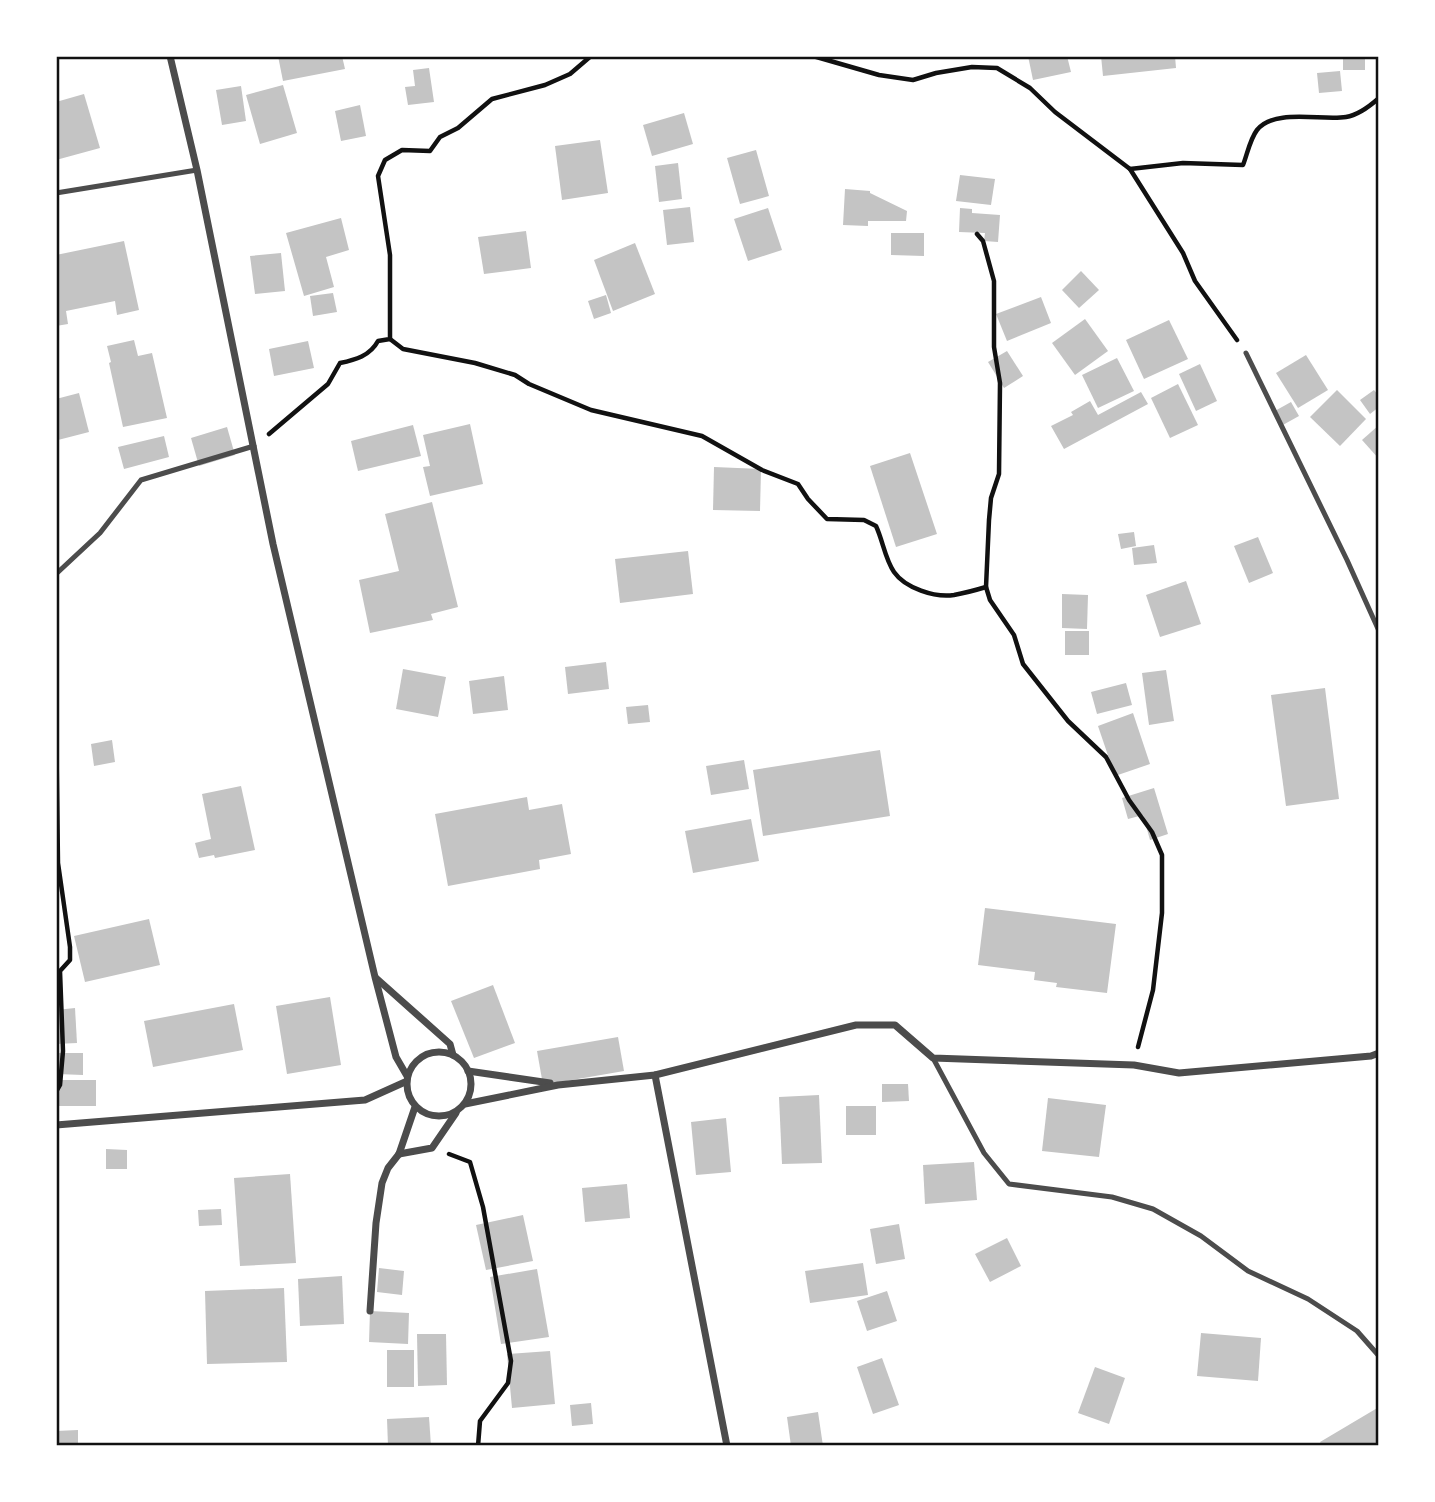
<svg xmlns="http://www.w3.org/2000/svg" width="1435" height="1502" font-family="Ubuntu,sans-serif">
	<rect width="100%" height="100%" fill="#fff"/>
	<g fill="#c4c4c4">
		<path d="M278 56H342L345 69 283 81Z"/>
		<path d="M1028 56H1067L1071 72 1033 80Z"/>
		<path d="M1101 56H1175L1176 68 1103 76Z"/>
		<rect x="1343" y="56" width="22" height="14"/>
		<path d="M429 68 434 102 408 105 405 87 415 86 413 70Z"/>
		<path d="M1340 71 1342 91 1319 93 1317 73Z"/>
		<path d="M283 85 297 133 260 144 246 95Z"/>
		<path d="M241 86 246 121 222 125 216 90Z"/>
		<path d="M84 94 100 148 56 160V102Z"/>
		<path d="M360 105 366 136 341 141 335 111Z"/>
		<path d="M684 113 693 144 652 156 643 125Z"/>
		<path d="M600 140 608 193 562 200 555 146Z"/>
		<path d="M756 150 769 196 740 204 727 158Z"/>
		<path d="M678 163 682 199 659 202 655 166Z"/>
		<path d="M960 175 995 179 991 205 956 201Z"/>
		<path d="M845 189 870 191V193L907 211 906 221H868V226L843 225Z"/>
		<path d="M690 207 694 242 667 245 663 210Z"/>
		<path d="M768 208 782 250 748 261 734 219Z"/>
		<path d="M960 208 972 209V213L1000 215 998 242 984 241 985 233 959 232Z"/>
		<path d="M341 218 349 250 326 257 334 287 304 296 286 233Z"/>
		<path d="M526 231 531 268 484 274 478 237Z"/>
		<path d="M891 233H924V256L891 255Z"/>
		<path d="M124 241 139 310 117 315 115 301 66 311 68 324 56 326V255Z"/>
		<path d="M635 243 655 294 613 311 594 260Z"/>
		<path d="M281 253 285 291 255 294 250 256Z"/>
		<path d="M1081 271 1099 290 1079 308 1062 290Z"/>
		<path d="M333 293 337 312 313 316 310 296Z"/>
		<path d="M606 295 611 313 594 319 588 301Z"/>
		<path d="M1041 297 1051 323 1007 341 996 314Z"/>
		<path d="M1085 319 1108 351 1075 375 1052 343Z"/>
		<path d="M1169 320 1188 359 1144 379 1126 340Z"/>
		<path d="M134 340 138 356 152 353 167 418 123 427 109 363 111 362 107 346Z"/>
		<path d="M308 341 314 368 274 376 269 349Z"/>
		<path d="M1007 351 1023 376 1004 388 988 362Z"/>
		<path d="M1306 355 1328 390 1298 408 1276 373Z"/>
		<path d="M1117 358 1134 391 1098 408 1082 375Z"/>
		<path d="M1200 364 1217 401 1196 411 1179 374Z"/>
		<path d="M1178 384 1198 425 1170 438 1151 398Z"/>
		<path d="M1337 390 1366 419 1340 446 1310 417Z"/>
		<path d="M1374 390 1379 396V407L1370 414 1360 400Z"/>
		<path d="M1141 392 1148 404 1064 449 1051 426 1073 415 1071 412 1090 401 1098 415Z"/>
		<path d="M79 393 89 432 58 440 56 399Z"/>
		<path d="M1291 402 1299 416 1281 426 1273 412Z"/>
		<path d="M470 424 483 484 430 496 423 467 430 466 423 435Z"/>
		<path d="M413 425 421 456 358 471 351 441Z"/>
		<path d="M1379 425V459L1362 440Z"/>
		<path d="M227 427 235 455 199 466 191 438Z"/>
		<path d="M164 436 169 457 124 469 118 447Z"/>
		<path d="M910 453 937 534 896 547 870 466Z"/>
		<path d="M714 467 761 469 760 511 713 510Z"/>
		<path d="M432 502 458 607 431 614 433 620 370 633 359 580 399 571 385 514Z"/>
		<path d="M1134 532 1136 546 1121 549 1118 534Z"/>
		<path d="M1258 537 1273 573 1249 583 1234 546Z"/>
		<path d="M1154 545 1157 563 1134 565 1132 548Z"/>
		<path d="M688 551 693 594 620 603 615 559Z"/>
		<path d="M1186 581 1201 624 1160 637 1146 595Z"/>
		<path d="M1062 594 1088 595 1087 629 1062 628Z"/>
		<rect x="1065" y="631" width="24" height="24"/>
		<path d="M606 662 609 689 568 694 565 667Z"/>
		<path d="M403 669 446 677 438 717 396 709Z"/>
		<path d="M1166 670 1174 721 1149 725 1142 673Z"/>
		<path d="M504 676 508 710 473 714 469 681Z"/>
		<path d="M1126 683 1132 705 1097 714 1091 692Z"/>
		<path d="M1325 688 1339 799 1286 806 1271 695Z"/>
		<path d="M648 705 650 722 628 724 626 707Z"/>
		<path d="M1133 713 1150 764 1115 776 1098 726Z"/>
		<path d="M112 740 115 762 94 766 91 744Z"/>
		<path d="M880 750 890 816 763 836 753 770Z"/>
		<path d="M744 760 749 789 711 795 706 766Z"/>
		<path d="M241 786 255 850 215 858 214 855 199 858 195 843 211 839 202 794Z"/>
		<path d="M1154 788 1168 834 1150 840 1143 815 1128 819 1122 798Z"/>
		<path d="M527 797 529 810 562 804 571 854 539 860 540 869 448 886 435 814Z"/>
		<path d="M751 819 759 861 693 873 685 831Z"/>
		<path d="M985 908 1116 924 1107 993 1056 987 1057 983 1034 980 1035 972 978 965Z"/>
		<path d="M149 919 160 965 85 982 74 936Z"/>
		<path d="M493 985 515 1043 474 1058 451 1001Z"/>
		<path d="M330 997 341 1065 287 1074 276 1006Z"/>
		<path d="M234 1004 243 1050 153 1067 144 1021Z"/>
		<path d="M75 1008 77 1043 56 1044V1010Z"/>
		<path d="M618 1037 624 1071 543 1085 537 1051Z"/>
		<path d="M57 1053H83V1075L57 1074Z"/>
		<rect x="58" y="1080" width="38" height="26"/>
		<path d="M882 1084H908L909 1101 882 1102Z"/>
		<path d="M819 1095 822 1163 782 1164 779 1097Z"/>
		<path d="M1048 1098 1106 1105 1099 1157 1042 1151Z"/>
		<rect x="846" y="1106" width="30" height="29"/>
		<path d="M726 1118 731 1172 696 1175 691 1122Z"/>
		<path d="M106 1149 127 1150V1169H106Z"/>
		<path d="M974 1162 977 1200 925 1204 923 1165Z"/>
		<path d="M290 1174 296 1263 240 1266 234 1178Z"/>
		<path d="M627 1184 630 1218 585 1222 582 1188Z"/>
		<path d="M221 1209 222 1225 199 1226 198 1210Z"/>
		<path d="M523 1215 533 1261 486 1270 476 1225Z"/>
		<path d="M899 1224 905 1259 876 1264 870 1229Z"/>
		<path d="M1007 1238 1021 1266 990 1282 975 1254Z"/>
		<path d="M863 1263 868 1295 810 1303 805 1271Z"/>
		<path d="M379 1268 404 1271 402 1295 377 1292Z"/>
		<path d="M537 1269 549 1337 501 1344 490 1277Z"/>
		<path d="M342 1276 344 1324 300 1326 298 1279Z"/>
		<path d="M284 1288 287 1362 207 1364 205 1291Z"/>
		<path d="M887 1291 897 1321 867 1331 857 1301Z"/>
		<path d="M370 1311 409 1313 408 1344 369 1342Z"/>
		<path d="M1201 1333 1261 1338 1258 1381 1197 1376Z"/>
		<path d="M417 1334H446L447 1385 418 1386Z"/>
		<rect x="387" y="1350" width="27" height="37"/>
		<path d="M550 1351 555 1404 512 1408 507 1354Z"/>
		<path d="M882 1358 899 1405 873 1414 857 1367Z"/>
		<path d="M1095 1367 1125 1378 1109 1424 1078 1413Z"/>
		<path d="M591 1403 593 1424 572 1426 570 1405Z"/>
		<path d="M1379 1407V1446H1322L1320 1442Z"/>
		<path d="M818 1412 823 1446H791L787 1417Z"/>
		<path d="M429 1417 431 1446H388L387 1419Z"/>
		<path d="M78 1430V1446H56V1431Z"/>
		<rect x="245" y="1443" width="35" height="3"/>
	</g>
	<g fill="none" stroke-linecap="round" stroke-linejoin="round">
		<g stroke="#111" stroke-width="4.5">
			<path d="M813 56 879 75 913 80 936 73 972 67 997 68 1030 88 1055 112 1130 169 1183 163 1243 165C1247 155 1250 139 1257 130 1274 108 1322 121 1346 117 1359 115 1370 106 1379 98"/>
			<path d="M1130 169 1183 253 1195 281 1237 340"/>
			<path d="M977 234 983 241 994 281V347L1000 383 999 474 991 498 989 520 986 587 990 600 1014 635 1023 664 1068 721 1106 757 1129 800 1152 832 1162 855V913L1153 990 1138 1047"/>
			<path d="M390 339 403 349 475 363 515 375 529 384 591 410 702 436 762 470 798 484 808 499 827 519 864 520 876 526C883 541 885 559 894 572 905 588 935 598 954 595 965 593 976 590 986 587"/>
			<path d="M269 434 328 384 340 363C355 360 370 356 378 341L390 339V255L378 176 385 160 402 150 430 151 440 137 458 128 492 99 545 85 570 74 591 56"/>
			<path d="M56 712 58 863 70 947V960L60 971 63 1051 60 1085 56 1092"/>
			<path d="M449 1154 470 1162 483 1207 511 1361 508 1383 480 1421 478 1446"/>
		</g>
		<g stroke="#4c4c4c" stroke-width="5">
			<path d="M56 193 197 170"/>
			<path d="M1246 353 1347 560 1379 631"/>
			<path d="M56 574 100 533 141 480 254 446"/>
			<path d="M933 1058 984 1153 1009 1184 1112 1197 1153 1209 1201 1236 1248 1271 1308 1299 1357 1331 1379 1356"/>
		</g>
		<g stroke="#4c4c4c" stroke-width="7">
			<path d="M170 56 197 170 273 544 375 977 396 1057 407 1076"/>
			<path d="M376 978 450 1044 453 1055"/>
			<circle cx="439" cy="1084" r="32"/>
			<path d="M468 1071 550 1083"/>
			<path d="M655 1075 727 1446"/>
			<path d="M465 1104 558 1085 655 1075 856 1025H895L933 1058 1134 1065 1179 1073 1371 1056 1379 1053"/>
			<path d="M56 1125 365 1100 405 1082"/>
			<path d="M399 1154 432 1148 456 1113"/>
			<path d="M370 1311 376 1223 382 1183 388 1168 399 1154 415 1107"/>
		</g>
	</g>
	<rect width="1435" height="1502" fill="none" stroke="#ffffff" stroke-width="116"/>
	<rect x="58" y="58" width="1319" height="1386" fill="none" stroke="#111" stroke-width="2.5"/>
</svg>
